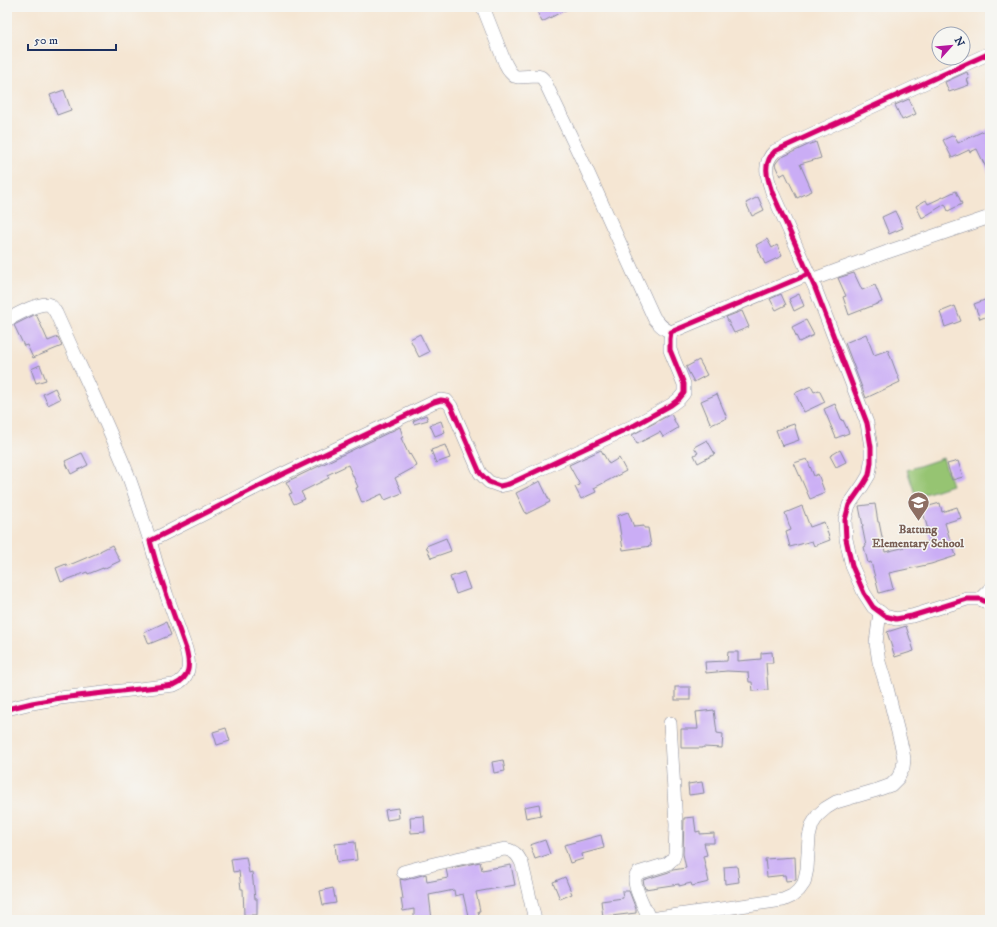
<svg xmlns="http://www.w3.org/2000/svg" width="997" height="927" font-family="'IM FELL DW Pica',serif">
	<rect width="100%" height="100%" fill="#f6f6f2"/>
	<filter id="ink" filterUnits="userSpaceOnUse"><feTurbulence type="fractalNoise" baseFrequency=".025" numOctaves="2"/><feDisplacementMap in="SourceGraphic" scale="8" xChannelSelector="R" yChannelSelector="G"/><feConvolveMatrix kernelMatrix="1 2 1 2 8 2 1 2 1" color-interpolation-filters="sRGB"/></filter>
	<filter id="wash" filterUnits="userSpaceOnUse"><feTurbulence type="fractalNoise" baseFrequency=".012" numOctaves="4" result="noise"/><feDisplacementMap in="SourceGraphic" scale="16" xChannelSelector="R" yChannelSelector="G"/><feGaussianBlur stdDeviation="0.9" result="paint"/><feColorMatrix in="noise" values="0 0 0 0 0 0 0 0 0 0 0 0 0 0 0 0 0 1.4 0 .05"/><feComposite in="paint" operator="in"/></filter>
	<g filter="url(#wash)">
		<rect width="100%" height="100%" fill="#f5e6d3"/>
		<path fill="#96c472" stroke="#587a68" d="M943 458 952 485 916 497 907 470Z"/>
		<g id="blocks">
			<g fill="#caadf5">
				<path d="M535 7H571L542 22Z"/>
				<path d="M967 72 969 79H967L969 85 949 92 945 82Z"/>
				<path d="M64 90 71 110 57 115 50 95Z"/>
				<path d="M909 99 916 114 902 120 895 105Z"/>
				<path d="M990 128V176L977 149 970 152 969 150 952 158 943 140 954 135 958 143Z"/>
				<path d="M816 142 821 158 800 164 812 191 797 198 785 173 780 176 775 165 776 163 780 158 810 144Z"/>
				<path d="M956 191 962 204 948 211 945 204 922 218 916 206 926 200 928 204Z"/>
				<path d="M758 197 764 210 752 216 746 203Z"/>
				<path d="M895 211 903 228 889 234 882 217Z"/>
				<path d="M767 239 772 248 777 245 782 256 765 264 756 245Z"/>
				<path d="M854 273 862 290 875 285 882 302 849 315 843 297 846 296 838 278Z"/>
				<path d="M781 294 786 305 776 310 770 299Z"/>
				<path d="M799 294 804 306 794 311 789 299Z"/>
				<path d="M990 298V315L980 319 974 304Z"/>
				<path d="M955 306 961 321 945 327 940 312Z"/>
				<path d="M742 311 749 327 734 333 726 317Z"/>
				<path d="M36 314 48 341 58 337 62 346 33 358 27 345 24 346 14 325Z"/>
				<path d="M806 320 814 335 799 342 792 327Z"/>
				<path d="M420 334 429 352 419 357 410 339Z"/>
				<path d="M866 334 874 355 888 350 900 382 866 398 845 343Z"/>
				<path d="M699 360 707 375 694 382 686 367Z"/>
				<path d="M40 365 46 380 36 383 31 369Z"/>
				<path d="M811 386 814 392 819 390 825 402 804 412 795 393Z"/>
				<path d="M55 388 60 399 48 405 43 394Z"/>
				<path d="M717 394 727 418 711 425 701 401Z"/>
				<path d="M835 404 842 421 843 420 849 433 836 438 824 409Z"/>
				<path d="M671 414 678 428 663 437 660 432 637 444 632 435Z"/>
				<path d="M426 415 428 420 414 424 413 421Z"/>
				<path d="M441 421 445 432 435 436 430 425Z"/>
				<path d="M794 424 799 440 782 446 776 430Z"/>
				<path d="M400 427 403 437 401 438 409 455 410 454 417 466 395 478 402 493 385 500 382 494 362 503 356 488 358 487 348 465 327 475 329 478 301 492 305 499 294 504 289 494 292 493 286 482Z"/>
				<path d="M707 440 715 454 698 463 694 455 698 453 694 447Z"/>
				<path d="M445 445 450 458 436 463 431 450Z"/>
				<path d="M601 450 609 464 619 458 626 471 594 488 596 492 581 499 575 487 580 485 569 465Z"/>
				<path d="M840 450 846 462 836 467 830 456Z"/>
				<path d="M82 453 88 465 71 474 65 461Z"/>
				<path d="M807 459 814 476 818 474 825 493 810 499 794 463Z"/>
				<path d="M958 461 963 477 952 480 947 464Z"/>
				<path d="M540 481 550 502 526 514 516 493Z"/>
				<path d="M940 503 942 512 957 507 961 518 945 523 950 540H951L956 556 931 564 889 573 893 589 879 593 871 562 868 563 864 547 866 546 862 526H863L859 506 875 504 878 522H879L885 552 931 541 922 508Z"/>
				<path d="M802 506 810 527 824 522 830 540 814 546 812 541 790 547 786 532 791 530 785 513Z"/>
				<path d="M628 512 634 527 644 526V528H648L651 546 623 550 619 523 617 516Z"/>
				<path d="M446 538 451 551 431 558 426 546Z"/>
				<path d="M112 545 120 561 103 569V568L88 574 87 572 61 582 56 568 66 564 67 566 100 552V551Z"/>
				<path d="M464 572 470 589 456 594 450 577Z"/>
				<path d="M166 622 171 635 149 644 144 632Z"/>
				<path d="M906 626 914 651 895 657 887 632Z"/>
				<path d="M728 652H738V661L761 659V653L772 652 773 663H766L768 690 753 691 752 682H749L748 672 727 671 706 673 705 662 727 661Z"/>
				<rect x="675" y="687" width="15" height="13"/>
				<path d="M714 710 717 733 723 734 722 748 703 747V748H681V729H698L696 712Z"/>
				<path d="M226 728 230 741 217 745 213 732Z"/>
				<path d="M503 760 505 771 494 773 492 762Z"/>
				<path d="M702 782 704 793 689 795 688 784Z"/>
				<path d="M539 804 541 815 526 818 524 807Z"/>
				<path d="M398 808 399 818 387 820 385 810Z"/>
				<path d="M424 816 425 832 411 833 410 817Z"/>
				<path d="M694 817 696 832 700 831V834L714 833V843H704L707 855 703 856 709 882 692 886 691 883 679 886V884L645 889 643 880 669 872 673 870 686 868 683 854 684 818Z"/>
				<path d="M601 835 604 848 582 854 583 859 570 863 564 845Z"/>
				<path d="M545 840 550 854 535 859 530 845Z"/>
				<path d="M355 842 357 860 337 862 335 844Z"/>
				<path d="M246 857 249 873 252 872 255 899H257V915H244L243 889H241L239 871 233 872 231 859Z"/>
				<path d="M795 857 796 880 786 881 785 875 767 877 765 859Z"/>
				<path d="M480 862 482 870 511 865 515 885 476 892 480 911H478L480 920H469L463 894 455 896 454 890 429 895 432 920H414V909L403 911 401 899H403L400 879 405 880 426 874 427 882 448 878 446 869Z"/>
				<path d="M737 866 739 882 725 884 724 867Z"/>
				<path d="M565 877 572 894 560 899 553 882Z"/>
				<path d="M333 888 336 903 323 905 320 891Z"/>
				<path d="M622 891H629L636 909V913L603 917 601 901 623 898Z"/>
			</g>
		</g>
	</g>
	<g filter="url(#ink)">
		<use href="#blocks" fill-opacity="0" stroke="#888a98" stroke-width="1"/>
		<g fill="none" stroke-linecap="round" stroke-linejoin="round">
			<defs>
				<g id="street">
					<path d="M483 7 505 63 510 72 514 76 518 77 537 76 541 77 544 80 584 164 654 318C659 324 663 329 671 332"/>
					<path d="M990 53 775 151C762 163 767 177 772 192L815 288 867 423 871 447V462L869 475 863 485 849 505 845 520 846 539 852 566 864 593 873 607 885 616 896 619 912 616 967 599H980L990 604"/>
					<path d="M811 280 887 252 990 217"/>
					<path d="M7 320C16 315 40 301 50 305 53 307 54 310 56 313 80 367 106 420 128 475 136 497 143 519 150 541"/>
					<path d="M980 599 990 589"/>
					<path d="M7 709 32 703 60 698 174 685C191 678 190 664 186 649L167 596 158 569 150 541 281 475 434 402 441 400 447 401 451 406 480 473 489 482 500 486 509 484 635 425 671 405 679 399 684 393V384L670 350V339L671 332 809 274"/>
					<path d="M403 872C437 862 470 856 505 849 515 851 518 855 522 864L535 920"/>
					<path d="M650 919 783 900 792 896 799 890 804 883 807 869 809 837 812 825 818 815 826 808 836 802 877 790 891 785 898 778 903 768 904 759 902 748 887 688 879 662 876 643 880 612"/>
					<path d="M650 920C646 910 634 889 635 879 636 875 636 876 638 873L667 864 673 859 675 854 676 825 670 723"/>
				</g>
			</defs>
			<use href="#street" stroke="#888a98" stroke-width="14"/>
			<use href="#street" stroke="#fff" stroke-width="13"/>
			<defs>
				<g id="cycleway">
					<path d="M990 53 775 151C762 163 767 177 772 192L815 288 867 423 871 447V462L869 475 863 485 849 505 845 520 846 539 852 566 864 593 873 607 885 616 896 619 912 616 967 599H980L990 604"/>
					<path d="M7 709 32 703 60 698 174 685C191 678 190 664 186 649L167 596 158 569 150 541 281 475 434 402 441 400 447 401 451 406 480 473 489 482 500 486 509 484 635 425 671 405 679 399 684 393V384L670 350V339L671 332 809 274"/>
				</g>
			</defs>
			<use href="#cycleway" stroke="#f6f6f2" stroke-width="8"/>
			<use href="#cycleway" stroke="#d6006c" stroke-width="5"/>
		</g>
	</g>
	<defs>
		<symbol id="school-pin" viewBox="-11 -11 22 30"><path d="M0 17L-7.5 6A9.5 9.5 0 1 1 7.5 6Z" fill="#8d6e63" stroke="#f6f6f2"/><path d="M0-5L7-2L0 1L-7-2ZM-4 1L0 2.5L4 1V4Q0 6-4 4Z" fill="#fff"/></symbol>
	</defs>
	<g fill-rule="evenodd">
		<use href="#school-pin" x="906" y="490" width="25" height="34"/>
	</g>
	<g text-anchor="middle" stroke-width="3" stroke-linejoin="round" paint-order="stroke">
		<g font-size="12" font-weight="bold" fill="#785e54" stroke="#f6f6f2">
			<text x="918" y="533">Battung<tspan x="918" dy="14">Elementary School</tspan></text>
		</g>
	</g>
	<rect width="997" height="927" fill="none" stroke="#f6f6f2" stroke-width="24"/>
	<g transform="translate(951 46) rotate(63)"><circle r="19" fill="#f6f6f2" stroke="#9ea6b7"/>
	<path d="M0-3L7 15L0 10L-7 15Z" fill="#b5179e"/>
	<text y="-6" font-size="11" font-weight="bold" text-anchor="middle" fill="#1b2f5e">N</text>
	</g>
	<path d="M28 44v6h88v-6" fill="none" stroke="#1b2f5e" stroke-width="2"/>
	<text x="34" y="44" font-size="12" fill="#1b2f5e" stroke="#f6f6f2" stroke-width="3" paint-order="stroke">50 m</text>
</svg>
